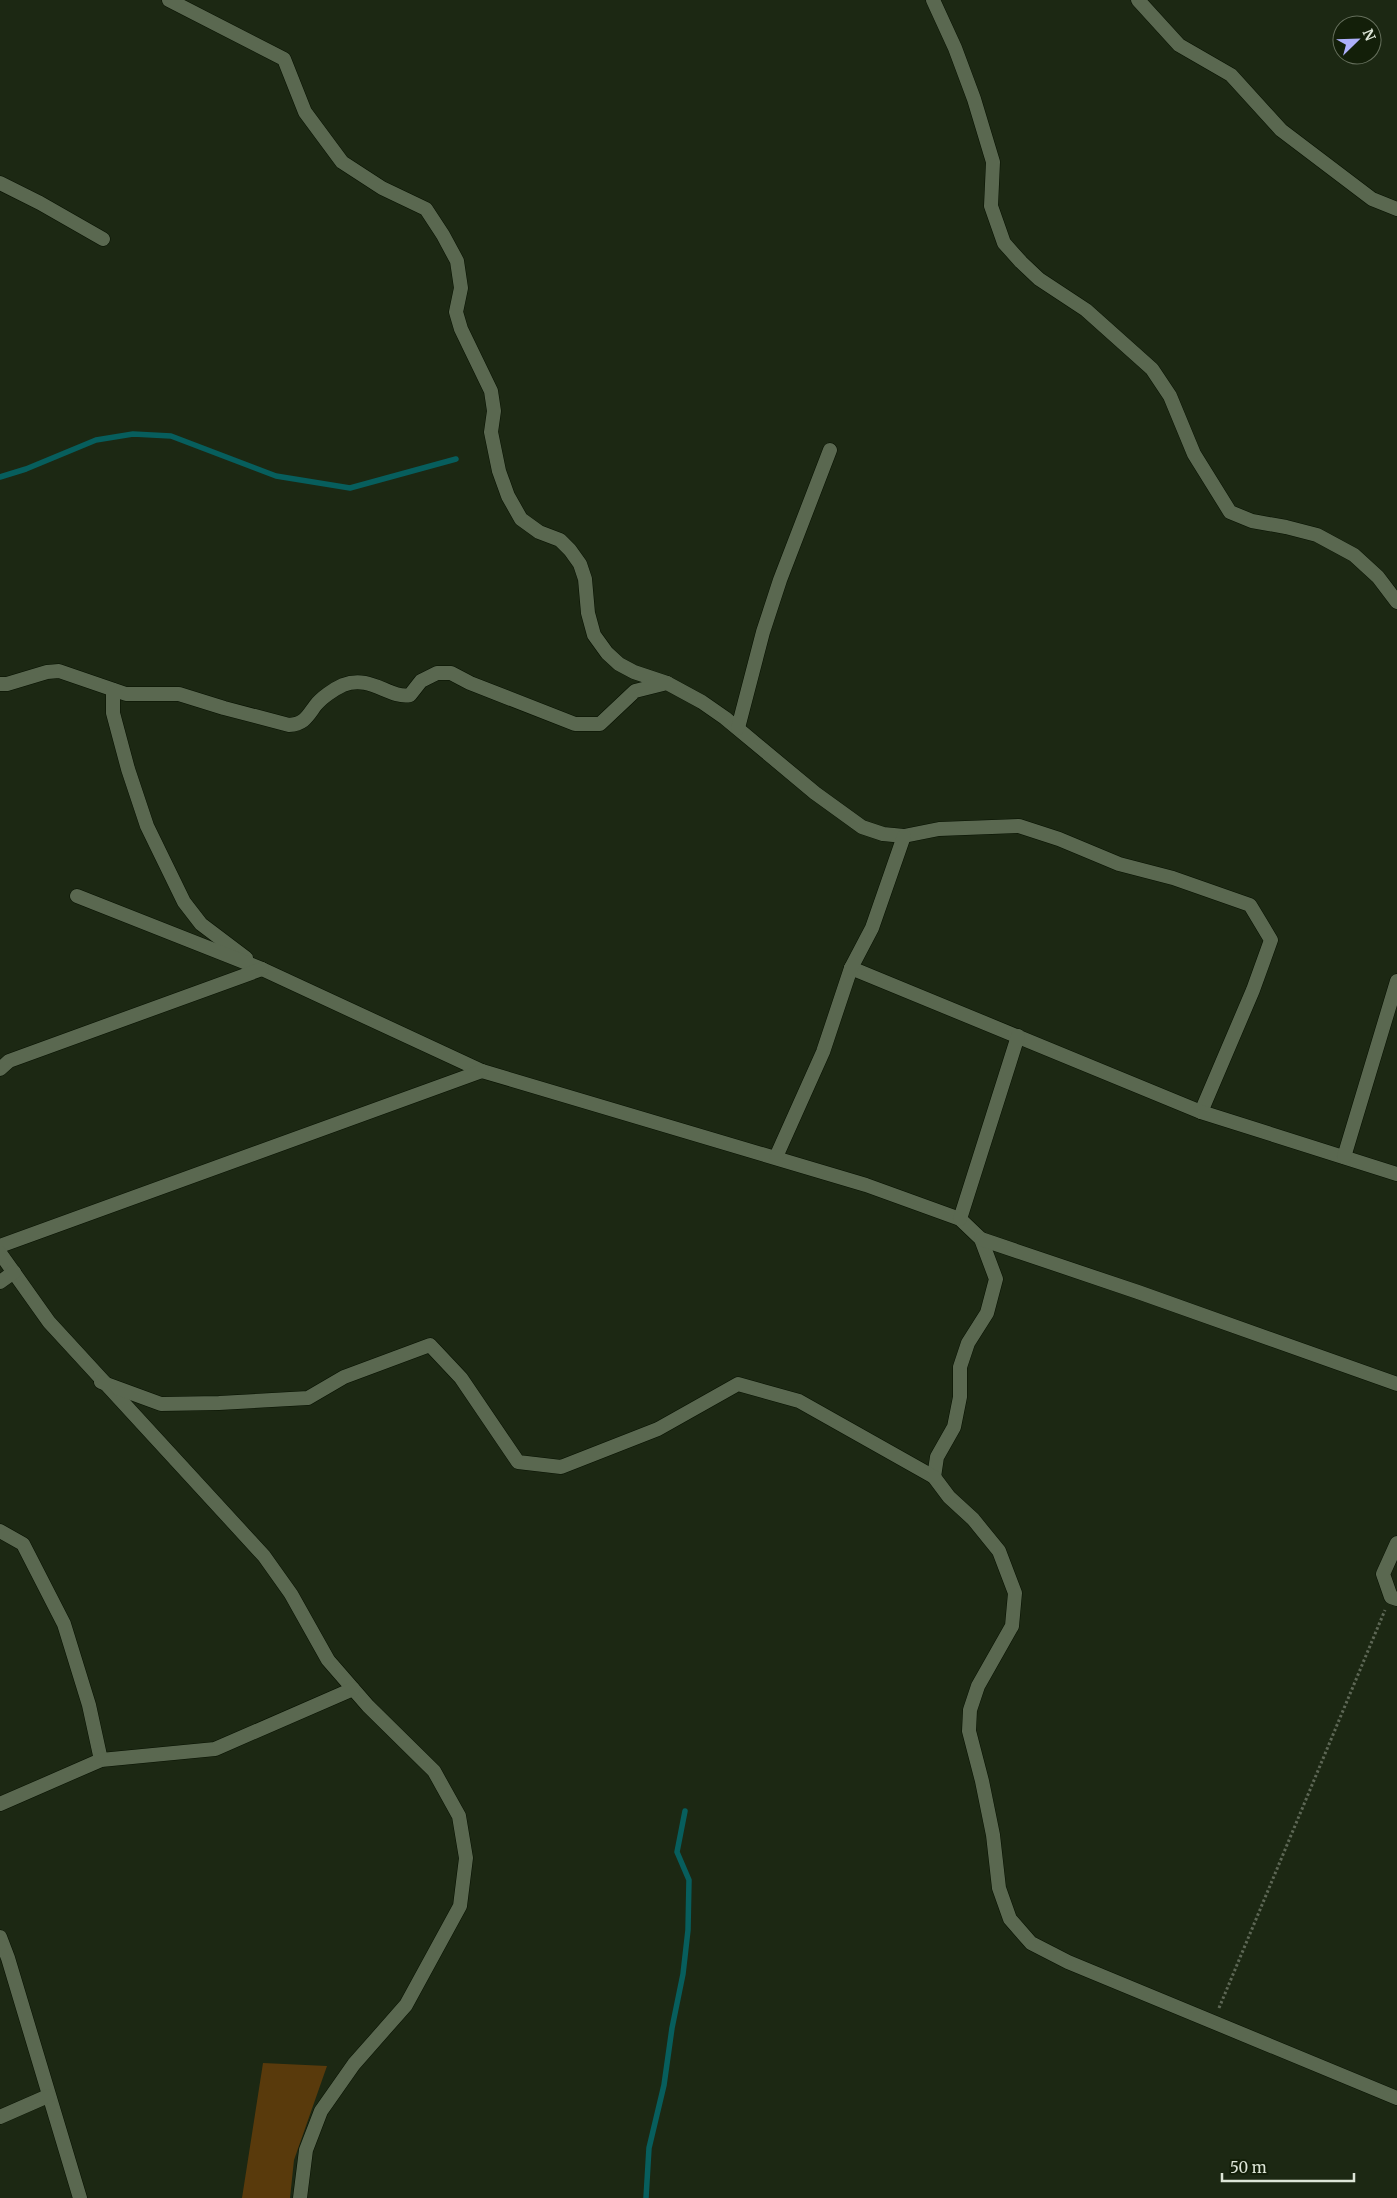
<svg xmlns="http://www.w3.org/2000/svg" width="1397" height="2198" font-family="Merriweather,serif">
	<rect width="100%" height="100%" fill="#1c2813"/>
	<path fill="#593a0c" d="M263 2063 327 2066 294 2160 290 2198H242Z"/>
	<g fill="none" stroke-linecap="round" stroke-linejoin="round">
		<g stroke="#075e5d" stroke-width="5.5">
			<path d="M0 477 26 469 96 440 133 434 171 436 276 476 350 488 456 459"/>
			<path d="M646 2198 649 2148 664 2085 672 2028 683 1974 688 1930 689 1880 677 1852 685 1811"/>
		</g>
		<defs>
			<g id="minor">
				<path d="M169 0 284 59 305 112 342 162 382 188 426 209 443 235 457 261 461 288 456 312 461 329 491 391 494 411 491 432 499 471 508 496 521 519 539 532 560 540 570 550 580 564 585 579 588 613 594 635 607 653 619 664 634 672 667 683"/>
				<path d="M933 0 955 48 974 99 993 162 991 206 1004 243 1021 262 1039 279 1086 310 1152 369 1170 396 1194 454 1230 512 1252 521 1286 527 1317 535 1354 555 1378 577 1397 602"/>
				<path d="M1138 0 1179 45 1231 75 1281 130 1372 199 1397 209"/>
				<path d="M0 183 40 203 103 239"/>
				<path d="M0 684H7L47 672 59 671 126 694H179L224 708 289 725C304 724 307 717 315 706 321 698 334 689 343 685 371 674 389 699 410 695L421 681 437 673H451L470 683 575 724H600L635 691 667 683 702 702 725 718 815 793 862 827 883 834 904 836 939 829 1019 826 1059 839 1119 864 1173 878 1250 905 1271 940 1253 990 1201 1112"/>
				<path d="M113 690V713L128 769 147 826 184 902 201 924 246 958"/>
				<path d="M738 728 763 632 780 580 830 450"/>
				<path d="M77 896 262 969 482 1071 866 1185 960 1219 981 1239 996 1279 987 1313 968 1343 960 1367V1397L954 1427 937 1457 934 1477"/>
				<path d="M851 968 1201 1112 1397 1174"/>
				<path d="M0 1069 9 1061 262 969"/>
				<path d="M776 1157 823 1052 851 968 872 928 904 836"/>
				<path d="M1344 1157 1397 981"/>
				<path d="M960 1219 1018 1036"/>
				<path d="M981 1239 1138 1292 1397 1384"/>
				<path d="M0 1246 482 1071"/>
				<path d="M0 1253 49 1322 264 1556 291 1594 328 1660 368 1706 434 1771 459 1816 466 1858 460 1906 406 2005 354 2064 321 2111 306 2150 300 2198"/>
				<path d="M0 1282 14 1272"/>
				<path d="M101 1382 161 1404 219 1403 308 1398 344 1377 430 1345 461 1378 518 1462 561 1467 658 1429 738 1384 799 1401 934 1477 949 1497 973 1519 999 1551 1015 1593 1012 1626 978 1686 970 1710 969 1731 982 1781 993 1835 999 1888 1010 1919 1031 1943 1068 1962 1397 2098"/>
				<path d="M0 1531 23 1544 64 1624 89 1705 101 1760"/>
				<path d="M1397 1543 1383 1574 1391 1597 1397 1599"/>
				<path d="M0 1804 101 1760 215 1749 353 1689"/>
				<path d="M0 1937 8 1958 80 2198"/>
				<path d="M0 2117 48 2096"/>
			</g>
		</defs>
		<use href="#minor" stroke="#071101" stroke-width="15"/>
		<path stroke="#5d6755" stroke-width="3" stroke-dasharray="2.5 2.5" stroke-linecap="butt" d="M1219 2008 1385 1610"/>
		<use href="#minor" stroke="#5a6850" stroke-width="14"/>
	</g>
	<g transform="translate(1357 40) rotate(67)"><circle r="24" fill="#131f09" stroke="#646e5b"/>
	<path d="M0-4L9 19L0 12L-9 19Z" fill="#adaffb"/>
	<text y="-8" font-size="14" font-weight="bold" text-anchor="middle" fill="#dde5d7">N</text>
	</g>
	<path d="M1222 2173v8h132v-8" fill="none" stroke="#dde5d7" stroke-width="2.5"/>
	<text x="1230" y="2173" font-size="15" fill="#dde5d7" stroke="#131f09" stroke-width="4" paint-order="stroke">50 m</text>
</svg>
